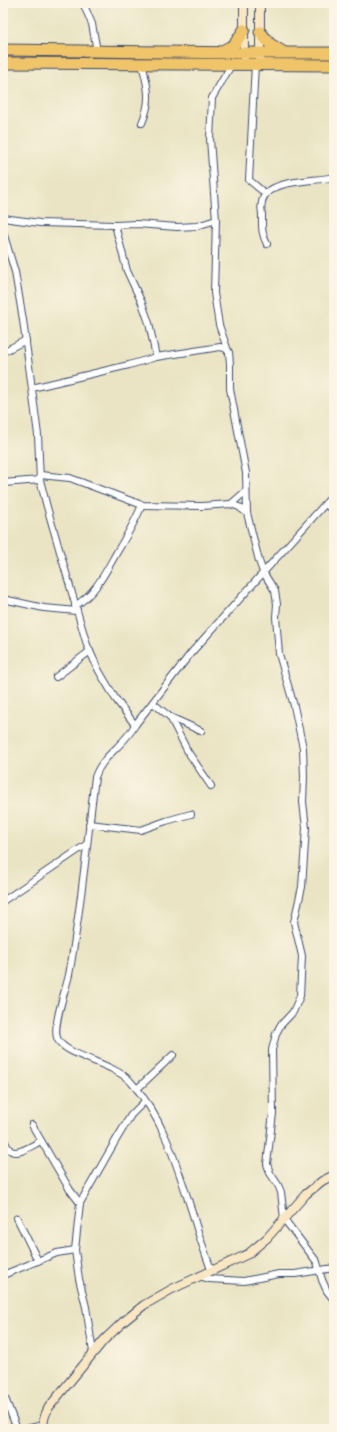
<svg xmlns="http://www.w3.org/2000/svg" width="337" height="1432" font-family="Dekko,sans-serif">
	<rect width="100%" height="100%" fill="#fcf5e5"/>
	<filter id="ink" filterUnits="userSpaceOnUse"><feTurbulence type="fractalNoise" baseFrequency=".025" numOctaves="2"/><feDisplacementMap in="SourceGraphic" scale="8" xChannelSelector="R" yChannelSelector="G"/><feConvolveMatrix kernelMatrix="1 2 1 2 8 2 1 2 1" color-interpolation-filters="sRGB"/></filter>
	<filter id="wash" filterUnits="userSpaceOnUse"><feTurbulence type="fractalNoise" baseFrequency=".012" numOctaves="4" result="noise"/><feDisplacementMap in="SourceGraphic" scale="16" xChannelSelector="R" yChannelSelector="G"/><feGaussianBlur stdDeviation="0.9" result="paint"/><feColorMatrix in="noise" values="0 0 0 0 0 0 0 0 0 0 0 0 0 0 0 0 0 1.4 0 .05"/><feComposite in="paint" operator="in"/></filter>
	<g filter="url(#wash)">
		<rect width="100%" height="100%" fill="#eae4c4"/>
	</g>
	<g filter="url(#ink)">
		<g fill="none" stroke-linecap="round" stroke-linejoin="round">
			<defs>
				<g id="street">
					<path d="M83 3 92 24 97 51"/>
					<path d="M142 64C148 87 152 100 142 123"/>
					<path d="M255 64 249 180 266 194"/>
					<path d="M3 218 40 223 115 225 137 224 177 227 197 226 216 220"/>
					<path d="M115 225 127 271 142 303 149 323 156 357"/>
					<path d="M3 232 15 272 23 320 38 435 40 480 47 507 87 645 99 671 115 698 135 725"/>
					<path d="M267 244C261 233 262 226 262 214 261 210 261 206 262 202 266 178 317 182 334 177"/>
					<path d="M228 351 219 325 214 293 216 220 210 139 212 98 232 64"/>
					<path d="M3 352 26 340"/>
					<path d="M32 388 129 365 156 357 220 347 225 348 229 352 230 364V389L246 473 247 513"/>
					<path d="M40 475 70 478 142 505 202 506 231 504 239 507 247 513 259 561 263 572 275 591 277 604 276 617 279 654 294 706 303 748 304 776 303 802 306 828 302 887 294 922 302 956 300 996 293 1012 280 1026 276 1034 272 1050 273 1113 267 1164 270 1173 278 1185 281 1192 284 1219 317 1262 322 1280 327 1291 334 1300"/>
					<path d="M3 483 40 480"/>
					<path d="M231 504 246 491"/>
					<path d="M325 504 334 511"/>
					<path d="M3 599 44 608 77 611"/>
					<path d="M75 606C96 593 105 573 117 552 126 537 135 522 142 505"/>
					<path d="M56 677 90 651"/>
					<path d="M153 703 170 717 188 752 211 786"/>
					<path d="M170 717 201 731"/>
					<path d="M89 824 141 830 166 821 191 814"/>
					<path d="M3 901 87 844"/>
					<path d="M137 1089 173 1055"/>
					<path d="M32 1125 70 1190 80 1203"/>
					<path d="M3 1138C5 1142 7 1147 10 1150 17 1157 34 1144 41 1141"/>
					<path d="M17 1218 38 1261"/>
					<path d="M211 1270C205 1252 198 1234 193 1215 178 1169 164 1118 131 1082 114 1063 68 1057 58 1040 51 1029 66 989 69 975 81 910 87 843 95 777 103 754 124 746 135 725L191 653 334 494"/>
					<path d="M3 1275 57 1253 75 1250"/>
					<path d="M199 1276 209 1279 244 1281 279 1274H295L334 1268"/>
					<path d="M93 1352 86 1307 79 1279 75 1250 80 1203 116 1140 131 1115 145 1101"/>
					<path d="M3 1393 17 1429"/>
					<path d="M26 1429 43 1425"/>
				</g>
				<g id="secondary">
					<path d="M244 58V3"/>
					<path d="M260 64V3"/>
					<path d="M44 1429C42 1421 45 1414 49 1407L104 1340 123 1322 144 1305 172 1289 248 1254 267 1238 306 1194 322 1181 334 1175"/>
				</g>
				<g id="highway">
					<path d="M260 32 270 44 283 52"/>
					<path d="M3 50 244 53H334"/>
					<path d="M220 52 234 45 244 30"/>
					<path d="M3 63 334 65"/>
				</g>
			</defs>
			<use href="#street" stroke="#3a4a6d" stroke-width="8"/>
			<use href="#secondary" stroke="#3a4a6d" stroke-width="10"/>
			<use href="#highway" stroke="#3a4a6d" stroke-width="13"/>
			<use href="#street" stroke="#fff" stroke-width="6"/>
			<use href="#secondary" stroke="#f9e7c3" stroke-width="8"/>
			<use href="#highway" stroke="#f0c469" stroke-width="11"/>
		</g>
	</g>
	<rect width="337" height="1432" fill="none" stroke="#fcf5e5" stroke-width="16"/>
</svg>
